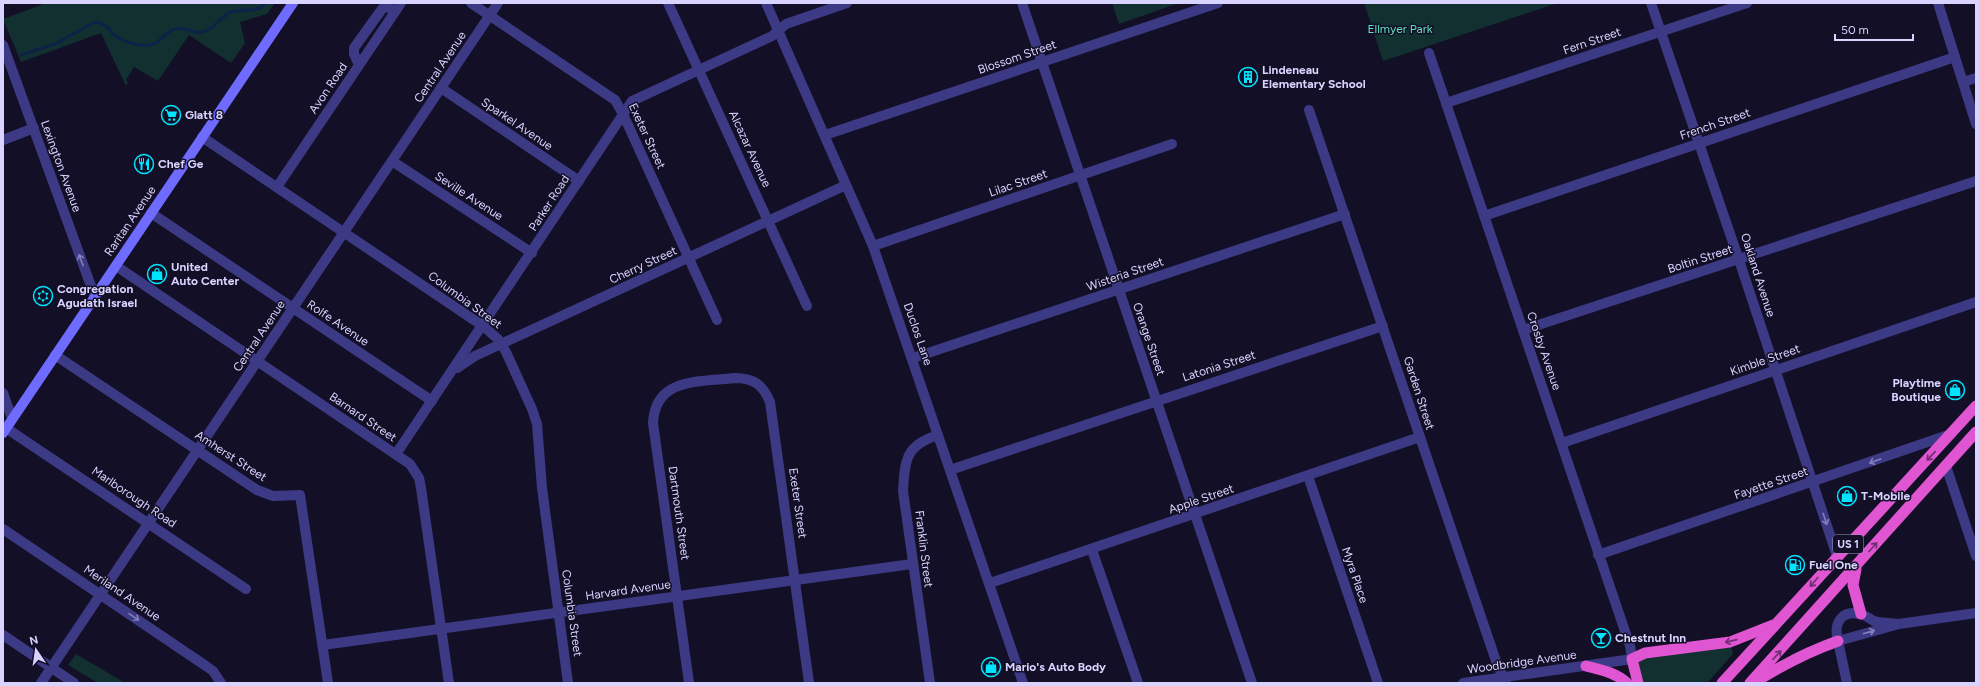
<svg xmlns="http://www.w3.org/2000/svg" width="1979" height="686" font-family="Figtree,sans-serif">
	<rect width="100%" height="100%" fill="#130f26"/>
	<g fill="#12302f">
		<path d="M46 3H275L267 14 240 22 245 43 231 63 189 35 158 81 134 67 126 80 128 82 126 86 101 33 21 62 3 19Z"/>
		<path d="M1112 3H1179L1119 24Z"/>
		<path d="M1364 3H1558L1383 61Z"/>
		<path d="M1731 646 1733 654 1707 683H1642L1638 662 1640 659Z"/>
		<path d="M76 654 125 683H98L68 665Z"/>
	</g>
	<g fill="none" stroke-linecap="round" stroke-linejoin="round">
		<path stroke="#0c2248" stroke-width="3" d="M21 55 55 44 95 22C106 22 109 31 117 37 124 41 131 44 140 45 159 48 160 36 174 29 183 25 193 34 201 32 215 30 219 17 231 12 242 8 257 14 265 3"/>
		<g stroke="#3d3a85" stroke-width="10">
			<path d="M471 3 615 100 623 114 717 320"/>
			<path d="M668 3 807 306"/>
			<path d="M1022 3 1252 683"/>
			<path d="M1651 3 1739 260 1837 556"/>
			<path d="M1938 3 1976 124"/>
			<path d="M3 45 95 297"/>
			<path d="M1429 53 1630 646 1632 659"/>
			<path d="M359 65 354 54V48L382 9 385 6 395 11"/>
			<path d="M1963 82 1976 78"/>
			<path d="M441 88 579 181"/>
			<path d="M1446 103 1747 3"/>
			<path d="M1309 110 1497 664 1506 683"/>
			<path d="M825 135 1218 3"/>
			<path d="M202 137 483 326 498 339 506 352 532 409 537 424 542 488 568 683"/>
			<path d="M3 140 34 128"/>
			<path d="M392 161 532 253"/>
			<path d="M277 187 401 3"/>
			<path d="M151 213 432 401"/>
			<path d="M1484 216 1955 57"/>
			<path d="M873 246 1172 144"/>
			<path d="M116 266 410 464 419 478 421 488 449 683"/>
			<path d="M1523 330 1976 181"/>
			<path d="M55 355 257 490 273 496 300 495 328 683"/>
			<path d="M913 358 1345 214"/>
			<path d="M457 368 475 356 846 185"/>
			<path d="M3 393 12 418"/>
			<path d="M6 428 246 589"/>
			<path d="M1562 443 1976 302"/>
			<path d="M396 454 632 101 772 36 786 24 847 3"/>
			<path d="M1946 466 1976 556"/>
			<path d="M950 470 1383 326"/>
			<path d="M1308 476 1378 683"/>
			<path d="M3 529 206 666 213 671 221 683"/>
			<path d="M1092 550 1138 683"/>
			<path d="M1598 555 1951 434"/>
			<path d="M990 583 1420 437"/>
			<path d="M3 635 74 683"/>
			<path d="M1838 641 1847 683"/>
			<path d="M323 645 912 564"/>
			<path d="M41 683 498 3"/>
			<path d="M689 683 653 423C655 377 700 382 735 378 754 378 763 385 770 402L809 683"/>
			<path d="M930 683 903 491C905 459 906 445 938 435"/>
		</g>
		<g stroke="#3d3a85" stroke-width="10">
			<path d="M766 3 873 246 1023 683"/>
			<path d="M1899 624C1891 623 1882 623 1874 621 1870 619 1867 616 1863 615 1842 608 1833 623 1838 641L1899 624 1976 613"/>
			<path d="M1463 683 1632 659"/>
		</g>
		<path stroke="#6f6bff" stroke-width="10" d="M3 433 293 3"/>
		<g stroke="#e055d1" stroke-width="11">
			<path d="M1856 569 1853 585 1861 614"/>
			<path d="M1586 666C1601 670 1615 672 1627 683"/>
			<path d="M1760 679C1786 663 1810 651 1838 641"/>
			<path d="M1638 683 1632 659 1645 653 1730 642 1773 625"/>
			<path d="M1722 683 1976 406"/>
			<path d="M1750 683 1976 432"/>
		</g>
	</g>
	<defs><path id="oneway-shaft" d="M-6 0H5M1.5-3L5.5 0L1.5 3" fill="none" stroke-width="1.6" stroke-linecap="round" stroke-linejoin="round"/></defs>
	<g stroke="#837fbc">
		<use href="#oneway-shaft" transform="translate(81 260) rotate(-110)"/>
		<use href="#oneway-shaft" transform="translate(1875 461) rotate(160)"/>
		<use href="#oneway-shaft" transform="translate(1825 519) rotate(72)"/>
		<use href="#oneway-shaft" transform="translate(134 617) rotate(34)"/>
		<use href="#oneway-shaft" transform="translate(1869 632) rotate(-16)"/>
	</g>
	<g stroke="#6f2e73">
		<use href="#oneway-shaft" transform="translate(1931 456) rotate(133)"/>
		<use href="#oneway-shaft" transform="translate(1873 547) rotate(-48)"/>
		<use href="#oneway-shaft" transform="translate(1814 582) rotate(131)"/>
		<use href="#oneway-shaft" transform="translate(1731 641) rotate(167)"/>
		<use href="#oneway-shaft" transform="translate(1777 655) rotate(-47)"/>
	</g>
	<defs>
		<symbol id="building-ring" viewBox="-11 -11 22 22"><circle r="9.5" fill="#130f26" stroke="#00e5ff" stroke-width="1.5"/><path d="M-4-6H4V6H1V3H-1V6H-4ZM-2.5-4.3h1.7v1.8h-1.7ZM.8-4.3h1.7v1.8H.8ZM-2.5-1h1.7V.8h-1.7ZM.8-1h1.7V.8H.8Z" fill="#00e5ff"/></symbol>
		<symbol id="supermarket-ring" viewBox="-11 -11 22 22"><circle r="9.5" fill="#130f26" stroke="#00e5ff" stroke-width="1.5"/><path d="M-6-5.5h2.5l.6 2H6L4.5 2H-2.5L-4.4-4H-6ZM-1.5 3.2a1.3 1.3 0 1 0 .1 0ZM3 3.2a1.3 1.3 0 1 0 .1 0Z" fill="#00e5ff"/></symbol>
		<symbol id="restaurant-ring" viewBox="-11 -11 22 22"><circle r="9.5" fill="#130f26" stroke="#00e5ff" stroke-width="1.5"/><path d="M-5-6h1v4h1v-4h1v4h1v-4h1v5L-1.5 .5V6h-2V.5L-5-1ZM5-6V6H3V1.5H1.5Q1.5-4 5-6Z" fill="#00e5ff"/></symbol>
		<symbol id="shop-ring" viewBox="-11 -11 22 22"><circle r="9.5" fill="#130f26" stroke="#00e5ff" stroke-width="1.5"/><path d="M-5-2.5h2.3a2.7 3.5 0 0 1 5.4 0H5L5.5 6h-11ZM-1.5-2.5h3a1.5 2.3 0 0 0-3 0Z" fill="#00e5ff"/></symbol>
		<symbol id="synagogue-ring" viewBox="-11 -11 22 22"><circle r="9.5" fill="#130f26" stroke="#00e5ff" stroke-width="1.5"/><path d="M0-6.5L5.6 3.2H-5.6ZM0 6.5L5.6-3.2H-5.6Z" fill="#00e5ff"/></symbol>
		<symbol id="fuel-ring" viewBox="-11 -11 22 22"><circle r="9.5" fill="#130f26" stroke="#00e5ff" stroke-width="1.5"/><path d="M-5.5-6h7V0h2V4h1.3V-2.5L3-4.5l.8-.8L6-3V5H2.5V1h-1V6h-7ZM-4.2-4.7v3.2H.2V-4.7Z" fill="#00e5ff"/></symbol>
		<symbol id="bar-ring" viewBox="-11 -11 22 22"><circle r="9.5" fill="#130f26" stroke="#00e5ff" stroke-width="1.5"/><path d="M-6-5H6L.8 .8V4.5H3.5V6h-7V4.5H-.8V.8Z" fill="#00e5ff"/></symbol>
	</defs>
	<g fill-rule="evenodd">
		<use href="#building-ring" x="1237" y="66" width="22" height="22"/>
		<use href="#supermarket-ring" x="160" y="104" width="22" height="22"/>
		<use href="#restaurant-ring" x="133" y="153" width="22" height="22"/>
		<use href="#shop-ring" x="146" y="263" width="22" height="22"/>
		<use href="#synagogue-ring" x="32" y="285" width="22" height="22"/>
		<use href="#shop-ring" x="1944" y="379" width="22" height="22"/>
		<use href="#shop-ring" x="1836" y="485" width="22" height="22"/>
		<use href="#fuel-ring" x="1784" y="554" width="22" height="22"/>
		<use href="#bar-ring" x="1590" y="627" width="22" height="22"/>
		<use href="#shop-ring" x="980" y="656" width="22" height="22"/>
	</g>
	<g text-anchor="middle" stroke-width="3" stroke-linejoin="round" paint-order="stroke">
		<rect fill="#130f26" stroke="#9e99be" stroke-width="1" x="1833" y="535" width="30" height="18" rx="3"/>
		<g font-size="11" font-weight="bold" fill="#d9d4ff">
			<text x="1848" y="548">US 1</text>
		</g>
		<g font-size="12" fill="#5fe0c0" stroke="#130f26">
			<text x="1400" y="33">Ellmyer Park</text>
		</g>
		<g font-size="12" fill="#d9d4ff" stroke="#130f26">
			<text transform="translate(1592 41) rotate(-19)" y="4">Fern Street</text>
			<text transform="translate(1017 57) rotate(-19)" y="4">Blossom Street</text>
			<text transform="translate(440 67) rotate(-56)" y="4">Central Avenue</text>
			<text transform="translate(328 88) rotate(-56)" y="4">Avon Road</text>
			<text transform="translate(517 124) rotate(34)" y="4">Sparkel Avenue</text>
			<text transform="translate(1715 124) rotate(-19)" y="4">French Street</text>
			<text transform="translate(647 136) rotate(65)" y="4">Exeter Street</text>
			<text transform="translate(750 149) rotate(65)" y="4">Alcazar Avenue</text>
			<text transform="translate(61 166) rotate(70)" y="4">Lexington Avenue</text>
			<text transform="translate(1018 183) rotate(-19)" y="4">Lilac Street</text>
			<text transform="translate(469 196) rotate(33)" y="4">Seville Avenue</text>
			<text transform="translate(549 203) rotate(-57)" y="4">Parker Road</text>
			<text transform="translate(130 221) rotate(-56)" y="4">Raritan Avenue</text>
			<text transform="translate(1700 259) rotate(-18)" y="4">Boltin Street</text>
			<text transform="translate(643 265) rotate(-25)" y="4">Cherry Street</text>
			<text transform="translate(1125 274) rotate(-19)" y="4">Wisteria Street</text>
			<text transform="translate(1758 275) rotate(72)" y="4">Oakland Avenue</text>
			<text transform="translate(465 300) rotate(36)" y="4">Columbia Street</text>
			<text transform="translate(338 323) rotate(34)" y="4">Rolfe Avenue</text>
			<text transform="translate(918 334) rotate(71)" y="4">Duclos Lane</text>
			<text transform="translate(259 336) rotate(-56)" y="4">Central Avenue</text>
			<text transform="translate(1149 339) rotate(71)" y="4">Orange Street</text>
			<text transform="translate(1544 351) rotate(71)" y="4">Crosby Avenue</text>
			<text transform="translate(1765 360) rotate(-19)" y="4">Kimble Street</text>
			<text transform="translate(1219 366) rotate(-18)" y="4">Latonia Street</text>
			<text transform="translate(1419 393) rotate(72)" y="4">Garden Street</text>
			<text transform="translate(363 417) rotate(34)" y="4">Barnard Street</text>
			<text transform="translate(231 456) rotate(33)" y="4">Amherst Street</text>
			<text transform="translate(1771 483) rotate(-19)" y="4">Fayette Street</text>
			<text transform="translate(134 497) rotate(34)" y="4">Marlborough Road</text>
			<text transform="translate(1201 499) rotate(-19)" y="4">Apple Street</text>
			<text transform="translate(798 503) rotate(82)" y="4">Exeter Street</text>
			<text transform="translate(679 513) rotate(82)" y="4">Dartmouth Street</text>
			<text transform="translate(924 549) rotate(83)" y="4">Franklin Street</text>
			<text transform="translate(1355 575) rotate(71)" y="4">Myra Place</text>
			<text transform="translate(628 590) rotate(-8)" y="4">Harvard Avenue</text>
			<text transform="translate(122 593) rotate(34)" y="4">Meriland Avenue</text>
			<text transform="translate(572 613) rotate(82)" y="4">Columbia Street</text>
			<text transform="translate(1522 662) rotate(-8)" y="4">Woodbridge Avenue</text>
		</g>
		<g font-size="12" font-weight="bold" fill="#d9d4ff" stroke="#130f26" text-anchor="start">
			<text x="1262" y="74">Lindeneau<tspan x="1262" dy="14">Elementary School</tspan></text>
			<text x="185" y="119">Glatt 8</text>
			<text x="158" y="168">Chef Ge</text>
			<text x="171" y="271">United<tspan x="171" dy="14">Auto Center</tspan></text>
			<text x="57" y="293">Congregation<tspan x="57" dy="14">Agudath Israel</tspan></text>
			<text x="1941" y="387" text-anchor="end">Playtime<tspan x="1941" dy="14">Boutique</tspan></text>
			<text x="1861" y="500">T-Mobile</text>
			<text x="1809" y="569">Fuel One</text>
			<text x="1615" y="642">Chestnut Inn</text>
			<text x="1005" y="671">Mario's Auto Body</text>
		</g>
	</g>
	<rect width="1979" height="686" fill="none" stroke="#d9d4ff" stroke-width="8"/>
	<g transform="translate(36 650) rotate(347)" stroke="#130f26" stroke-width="3" paint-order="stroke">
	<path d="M0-3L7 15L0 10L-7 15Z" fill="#d9d4ff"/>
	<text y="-6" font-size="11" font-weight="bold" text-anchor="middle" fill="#d9d4ff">N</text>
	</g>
	<path d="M1835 34v6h78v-6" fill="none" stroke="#d9d4ff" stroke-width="2"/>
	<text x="1841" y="34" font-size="12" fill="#d9d4ff" stroke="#130f26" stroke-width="3" paint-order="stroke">50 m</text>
</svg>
